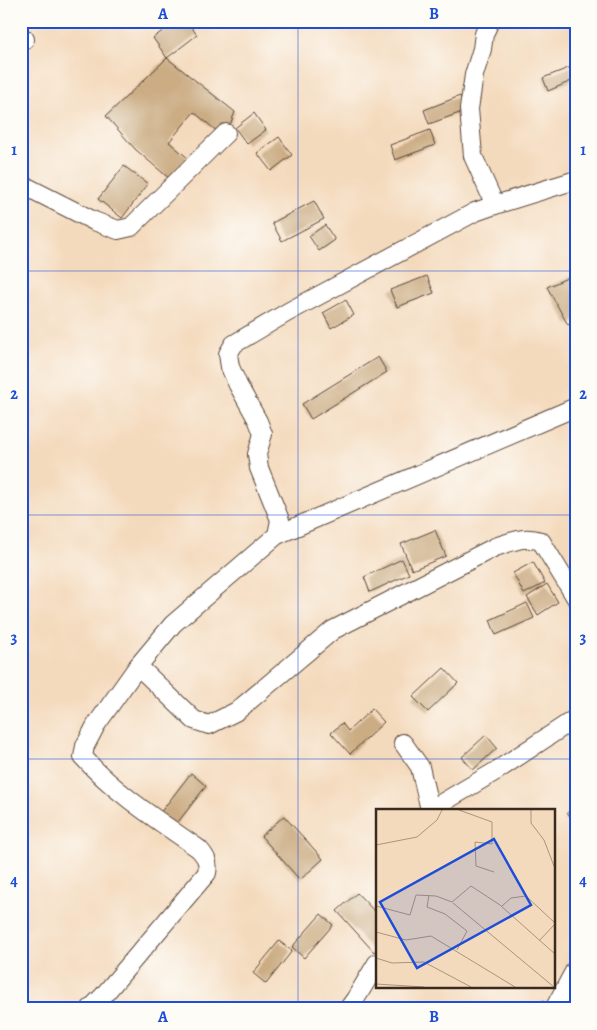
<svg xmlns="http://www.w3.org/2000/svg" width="597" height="1030" font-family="Alegreya,serif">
	<rect width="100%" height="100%" fill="#fdfcf7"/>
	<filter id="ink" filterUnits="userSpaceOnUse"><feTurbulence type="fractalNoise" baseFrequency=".02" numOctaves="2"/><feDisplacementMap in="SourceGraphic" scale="10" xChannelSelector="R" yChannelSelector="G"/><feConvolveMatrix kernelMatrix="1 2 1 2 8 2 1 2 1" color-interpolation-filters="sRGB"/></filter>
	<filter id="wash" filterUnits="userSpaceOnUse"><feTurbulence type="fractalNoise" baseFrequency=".0096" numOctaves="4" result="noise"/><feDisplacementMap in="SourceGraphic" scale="20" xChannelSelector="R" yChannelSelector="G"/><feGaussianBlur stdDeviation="1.12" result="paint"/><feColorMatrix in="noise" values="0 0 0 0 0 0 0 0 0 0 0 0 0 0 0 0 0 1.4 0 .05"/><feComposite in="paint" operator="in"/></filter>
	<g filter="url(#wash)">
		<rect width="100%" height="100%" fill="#f4dabd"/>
		<g id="blocks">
			<g fill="#cbac83">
				<path d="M176 21H187L197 35 167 58 153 38Z"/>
				<path d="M167 58 235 112 225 138 194 112 169 142 189 159 171 180 135 149 106 116Z"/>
				<path d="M576 65V79L548 91 543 78Z"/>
				<path d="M460 96 465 111 429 124 424 110Z"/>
				<path d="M254 113 266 130 247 144 235 128Z"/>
				<path d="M430 130 435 145 395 160 390 145Z"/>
				<path d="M279 137 292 155 271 171 257 153Z"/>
				<path d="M124 166 148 184 122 218 98 199Z"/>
				<path d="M314 201 324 219 282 241 272 223Z"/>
				<path d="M325 225 335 240 319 251 309 236Z"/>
				<path d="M576 274V321L568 325 547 287Z"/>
				<path d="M427 276 434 293 397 307 390 290Z"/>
				<path d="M346 300 354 315 331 328 323 313Z"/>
				<path d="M378 357 387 372 311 419 302 404Z"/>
				<path d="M435 530 446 556 412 570 401 544Z"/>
				<path d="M402 559 409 574 370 592 364 577Z"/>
				<path d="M533 562 545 583 524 594 513 573Z"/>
				<path d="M547 584 558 602 538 615 527 597Z"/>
				<path d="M527 603 534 618 496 635 490 620Z"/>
				<path d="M444 668 458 683 428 712 413 697Z"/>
				<path d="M372 709 384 722 350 754 331 733 342 723 348 731Z"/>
				<path d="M486 735 497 748 473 770 462 757Z"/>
				<path d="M191 773 206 786 175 826 160 813Z"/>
				<path d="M576 805V823L567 813Z"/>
				<path d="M284 816 323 859 300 880 261 836Z"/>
				<path d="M357 893 377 914V949L374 952 337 911Z"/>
				<path d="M321 914 333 925 304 958 292 947Z"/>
				<path d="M279 941 292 951 266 984 253 973Z"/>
				<path d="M542 1001 552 1006 551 1009H538Z"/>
			</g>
		</g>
	</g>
	<g filter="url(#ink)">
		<use href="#blocks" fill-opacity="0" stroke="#574436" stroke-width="1"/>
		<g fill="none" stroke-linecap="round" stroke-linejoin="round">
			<defs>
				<g id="street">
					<path d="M490 21 484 34 482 49 474 75 469 109 473 156 495 205"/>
					<path d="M21 37 25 39 21 43"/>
					<path d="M21 184 94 221 118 230 131 227 226 133"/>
					<path d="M277 535 576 407"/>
					<path d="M138 666 194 720 209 725 237 711 333 630 495 547C512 542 523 535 541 541L576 598"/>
					<path d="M403 743 420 767 430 810"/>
					<path d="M430 810 496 771 576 718"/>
					<path d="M90 1009 103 996 207 873C209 862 206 857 199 849 159 821 116 794 83 757L85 746 96 725 138 666 173 624 277 535 280 520 259 468 257 454 263 434 258 421 238 385 230 367 228 354 234 344 288 312 475 212 495 205 576 180"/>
					<path d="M348 1009 356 998 377 963"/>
					<path d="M554 1009 576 968"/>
				</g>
			</defs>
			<use href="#street" stroke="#574436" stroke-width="20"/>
			<use href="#street" stroke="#fff" stroke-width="18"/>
		</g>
	</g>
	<path fill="none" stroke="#1d4ed8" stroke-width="1" stroke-opacity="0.55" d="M298 21V1009M21 271H576M21 515H576M21 759H576"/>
	<g transform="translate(376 809)">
		<rect width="179" height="179" fill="#f4dabd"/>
		<path fill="none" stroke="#aa947d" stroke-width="1" d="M83 1 116 13V35L99 33 100 57 118 63M155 1V14L168 31 178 57M0 36 41 28 61 11 66 1M53 86 51 98 69 105 91 122 81 141M77 94 178 178M0 97 34 106 40 86 60 87 76 93 95 77 124 96 179 145M126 97 135 89 150 87 179 114M0 123 30 131 55 127 139 178M163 132 179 115M0 149 16 154 48 153 95 178M0 175 48 178"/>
		<path fill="#1d4ed8" fill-opacity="0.15" stroke="#1d4ed8" stroke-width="2.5" d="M118 30 155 96 41 159 4 93Z"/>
		<rect width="179" height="179" fill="none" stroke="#3b2a1e" stroke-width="2.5"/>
	</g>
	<rect width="597" height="1030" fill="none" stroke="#fdfcf7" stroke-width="55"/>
	<rect x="28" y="28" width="542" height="974" fill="none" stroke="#1d4ed8" stroke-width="2"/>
	<g font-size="16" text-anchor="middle" font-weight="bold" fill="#1d4ed8">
		<text x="163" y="19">A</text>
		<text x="434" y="19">B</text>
		<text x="14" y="155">1</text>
		<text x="583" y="155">1</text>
		<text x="14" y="399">2</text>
		<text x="583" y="399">2</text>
		<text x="14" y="643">3</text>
		<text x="583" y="643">3</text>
		<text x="14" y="886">4</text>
		<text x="583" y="886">4</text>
		<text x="163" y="1022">A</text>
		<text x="434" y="1022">B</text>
	</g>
</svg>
